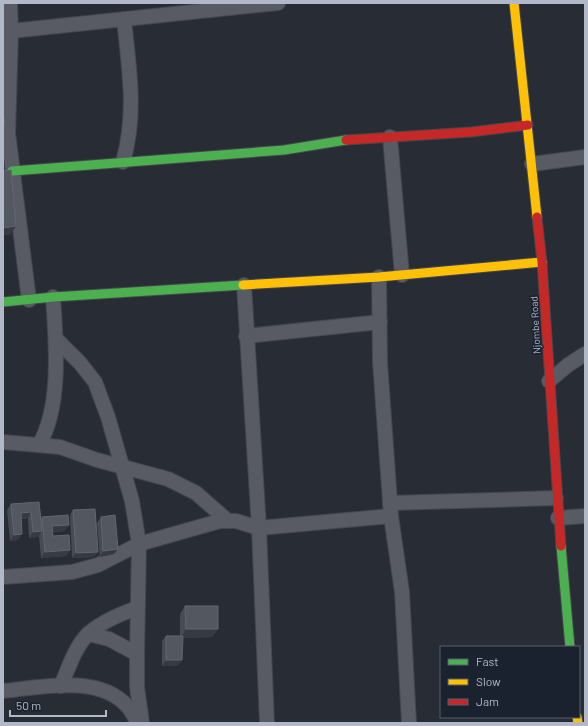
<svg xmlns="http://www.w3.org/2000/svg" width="588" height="726" font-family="Barlow,sans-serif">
	<rect width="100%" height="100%" fill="#282c34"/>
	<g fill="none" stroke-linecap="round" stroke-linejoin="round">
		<defs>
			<g id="street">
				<path d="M10 3 11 31 8 133 29 300"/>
				<path d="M11 31 278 3"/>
				<path d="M390 137 402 275"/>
				<path d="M123 162C137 112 129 70 124 19"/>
				<path d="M532 164 585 157"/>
				<path d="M379 277 380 362 391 516 402 592 409 723"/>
				<path d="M244 285 259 528 267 723"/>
				<path d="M246 336 380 322"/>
				<path d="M56 339 80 363 95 382 108 417 132 501 139 544 137 654V687L142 723"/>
				<path d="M549 381 568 365 585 354"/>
				<path d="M3 442 60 447 97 460 168 479 196 493 228 521"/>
				<path d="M39 445C62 405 56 342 53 297"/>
				<path d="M390 503 556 498"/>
				<path d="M558 518 585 516"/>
				<path d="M3 577 72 572 98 565 139 544 220 521H236L259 528 391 516"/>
				<path d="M88 634 109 639 137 654"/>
				<path d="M61 686C68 669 75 647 88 634 101 622 120 614 137 608"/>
				<path d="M3 691C41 687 100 674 128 707 132 712 135 718 138 723"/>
			</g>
			<g id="fast">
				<path d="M12 171 284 150 346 140"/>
				<path d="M3 302 53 297 243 285"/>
				<path d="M561 546 570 647"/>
			</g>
			<g id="slow">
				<path d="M514 3 537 217"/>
				<path d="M243 285 379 277 542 262"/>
				<path d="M577 717 578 723"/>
			</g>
			<g id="jam">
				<path d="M346 140 471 132 528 125"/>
				<path d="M537 217 542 262 561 546"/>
			</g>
		</defs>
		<use href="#street" stroke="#44474d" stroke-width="16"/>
		<use href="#fast" stroke="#44474d" stroke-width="11"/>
		<use href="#slow" stroke="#44474d" stroke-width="11"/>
		<use href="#jam" stroke="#44474d" stroke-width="11"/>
		<use href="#street" stroke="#585b63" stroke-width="14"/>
		<use href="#fast" stroke="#4caf50" stroke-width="9"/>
		<use href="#slow" stroke="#ffc107" stroke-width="9"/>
		<use href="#jam" stroke="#c62828" stroke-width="9"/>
	</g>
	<g fill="#474b54">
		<path d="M39 502 41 519 42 517 65 531 53 532V536L70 550 66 556 41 558 39 535 38 537 29 538 28 518 21 519 18 540 10 541 7 510 11 504Z"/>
		<path d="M73 510 94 557 72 558 70 515Z"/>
		<path d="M101 517 118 549 114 554 100 557 97 523Z"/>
		<path d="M185 606 218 629 212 637 183 638 178 666H162V641L166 636H180V614Z"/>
	</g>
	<g fill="#363a42">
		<path d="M16 226 10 235H3V228Z"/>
		<path d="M31 512 28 518 17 519 21 513Z"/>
		<path d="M69 525 65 531 49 532 52 526Z"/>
		<path d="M42 531 38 537 29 538 33 532Z"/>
		<path d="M22 534 18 540 10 541 14 535Z"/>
		<path d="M118 549 114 554 100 557 103 551Z"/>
		<path d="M70 550 66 556 41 558 45 552Z"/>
		<path d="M98 552 94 557 72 558 76 553Z"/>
		<path d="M186 629H218L212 637 180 638Z"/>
		<path d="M166 660H182L178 666H162Z"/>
	</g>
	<g fill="#525760" stroke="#616670">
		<path d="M3 111 5 125H3Z"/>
		<path d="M11 170 16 226 3 228V171Z"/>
		<path d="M39 502 42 531 33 532 31 512 21 513 22 534 14 535 11 504Z"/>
		<path d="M95 509 98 552 76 553 73 510Z"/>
		<path d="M68 515 69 525 52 526 53 536 69 535 70 550 45 552 42 517Z"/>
		<path d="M115 515 118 549 103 551 101 517Z"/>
		<path d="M185 606H218V629H186Z"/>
		<path d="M166 636H183L182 660H166Z"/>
	</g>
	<g text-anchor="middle" stroke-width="3" stroke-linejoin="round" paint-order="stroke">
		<g font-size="10" fill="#b1b8c7" stroke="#1b222f">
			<text transform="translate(535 325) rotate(-93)" y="4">Njombe Road</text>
		</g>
	</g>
	<rect width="588" height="726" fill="none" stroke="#b1b8c7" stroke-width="8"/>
	<rect x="440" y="646" width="140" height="72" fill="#1b222f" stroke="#575e6c"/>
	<rect x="448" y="659" width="20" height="6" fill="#4caf50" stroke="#575e6c"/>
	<text x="476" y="666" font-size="12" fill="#b1b8c7">Fast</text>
	<rect x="448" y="679" width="20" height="6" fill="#ffc107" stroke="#575e6c"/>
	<text x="476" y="686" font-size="12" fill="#b1b8c7">Slow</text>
	<rect x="448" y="699" width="20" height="6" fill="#c62828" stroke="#575e6c"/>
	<text x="476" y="706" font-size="12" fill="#b1b8c7">Jam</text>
	<path d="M10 710v6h96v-6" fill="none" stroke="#b1b8c7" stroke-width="2"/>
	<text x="16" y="710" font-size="12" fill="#b1b8c7" stroke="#1b222f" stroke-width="3" paint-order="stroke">50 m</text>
</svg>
